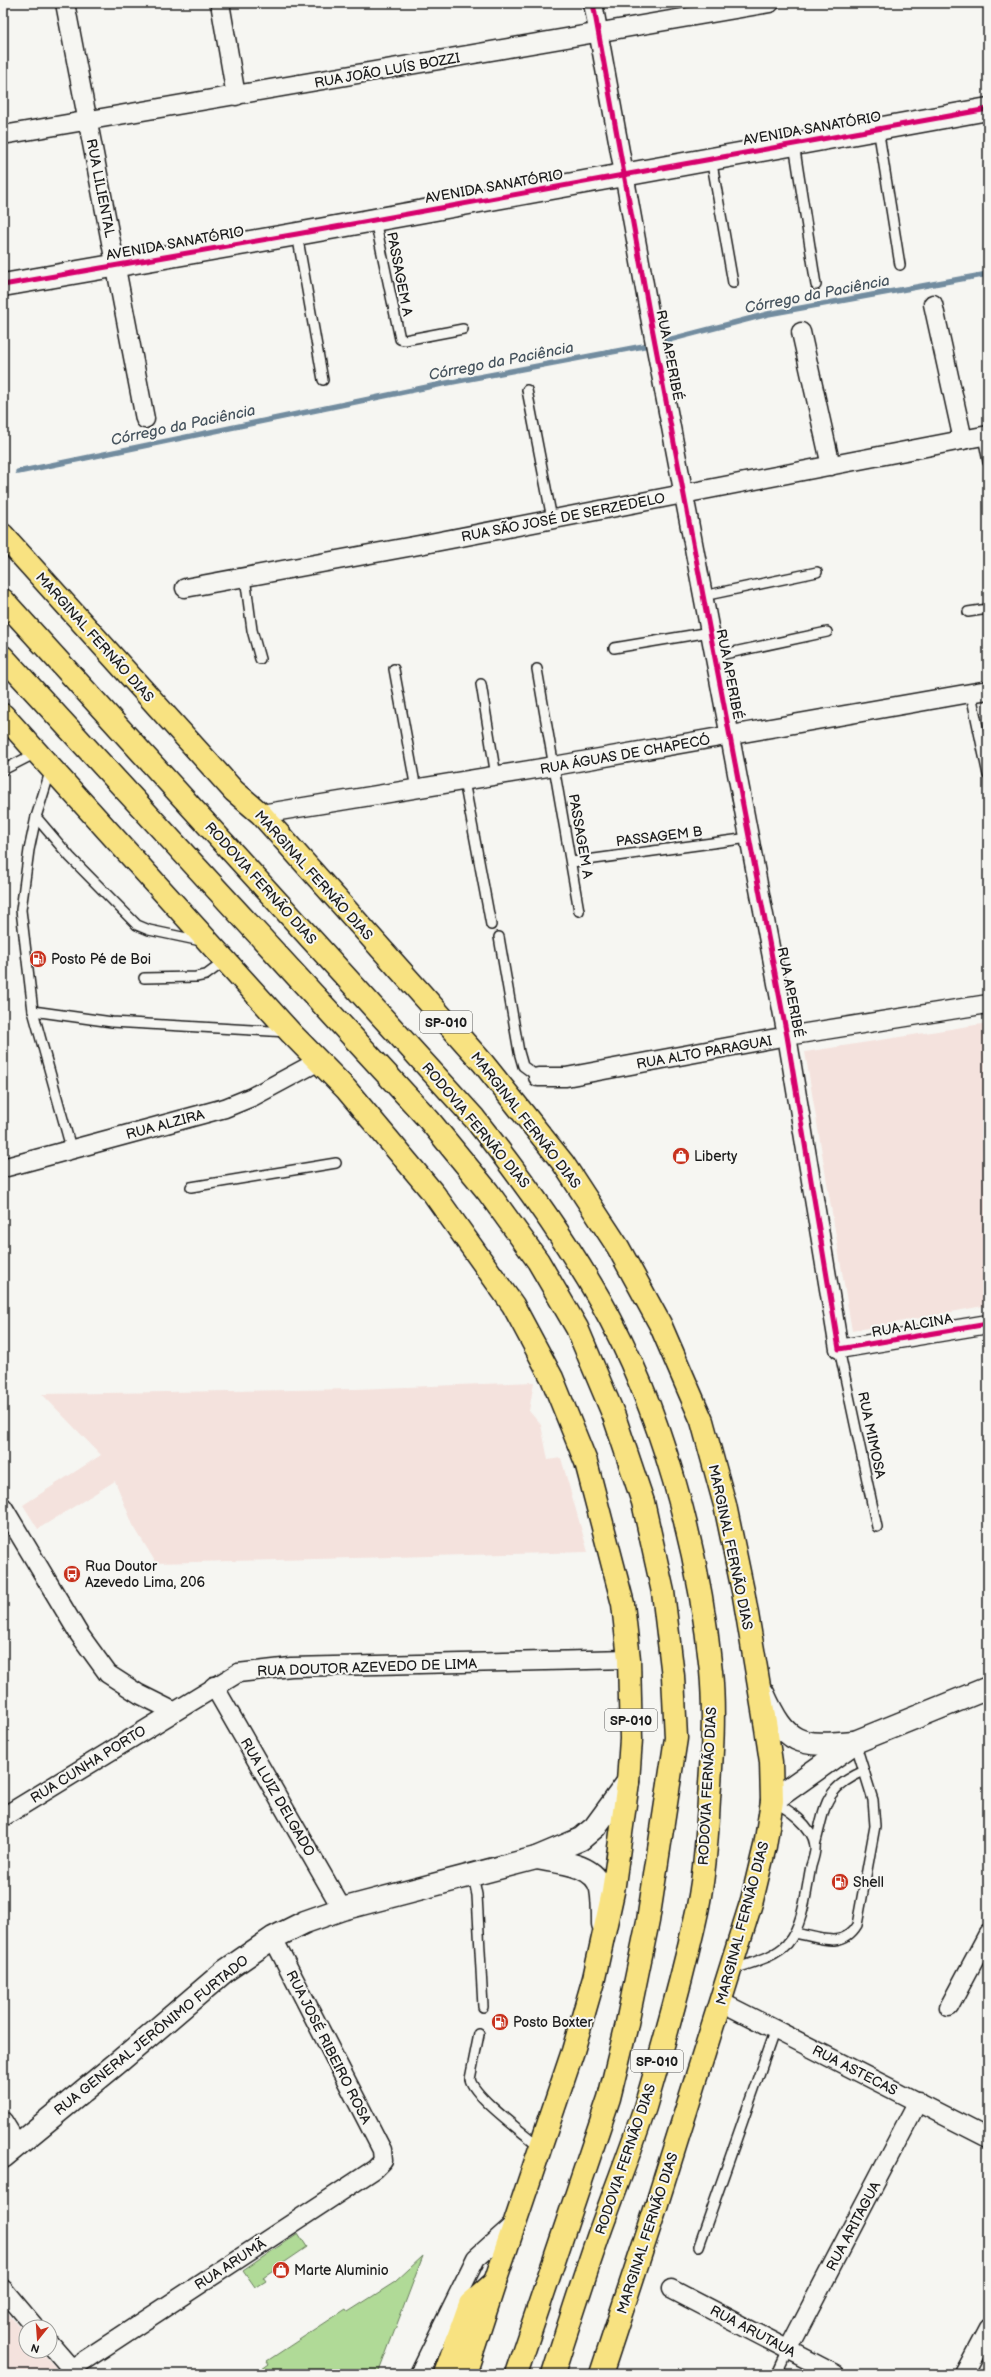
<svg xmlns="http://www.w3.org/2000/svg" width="991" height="2377" font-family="'Balsamiq Sans',sans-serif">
	<rect width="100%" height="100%" fill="#f6f6f2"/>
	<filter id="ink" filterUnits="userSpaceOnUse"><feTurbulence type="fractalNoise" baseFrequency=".025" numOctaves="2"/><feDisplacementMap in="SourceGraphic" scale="8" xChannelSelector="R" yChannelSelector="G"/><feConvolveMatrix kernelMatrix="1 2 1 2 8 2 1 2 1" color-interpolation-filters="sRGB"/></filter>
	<g filter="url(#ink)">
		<g fill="#f4e2dd">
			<path d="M988 1023V1305L852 1331 805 1052Z"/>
			<path d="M534 1382 529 1411 541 1425 548 1460 561 1458 588 1552 156 1563 133 1525 115 1481 38 1529 23 1505 101 1455 42 1394 355 1389Z"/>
			<path d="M3 2308 26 2334V2351H41L61 2374H3Z"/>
		</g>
		<g fill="#b0da97" stroke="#667b5a">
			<path d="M298 2233 307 2247 263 2277 266 2281 255 2288 243 2271Z"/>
			<path d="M423 2256 378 2374H255L269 2364 267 2361 346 2309 348 2312 395 2282Z"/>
		</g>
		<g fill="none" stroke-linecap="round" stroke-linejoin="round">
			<path stroke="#728c9f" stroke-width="5.5" d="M18 472 442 384 649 345 768 314 988 274"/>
			<defs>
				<g id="service">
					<path d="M878 128 900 265"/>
					<path d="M794 144 816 285"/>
					<path d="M711 158 733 283"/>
					<path d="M375 220 400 339 405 340 463 329"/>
					<path d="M297 234 323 380"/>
					<path d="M527 390 552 519"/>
					<path d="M983 436 988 462"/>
					<path d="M245 577 252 630 260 659"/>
					<path d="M703 596 817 572"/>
					<path d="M968 612 988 609"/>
					<path d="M614 648 710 632"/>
					<path d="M715 656 827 632"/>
					<path d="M394 669 416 789"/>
					<path d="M537 669 579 911"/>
					<path d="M481 684 496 776"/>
					<path d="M971 694 988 775"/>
					<path d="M51 769 36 817 29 850 21 910 33 1011 112 1022 287 1032"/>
					<path d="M3 770 36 753"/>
					<path d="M464 781 491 925"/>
					<path d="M36 817 70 857 137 925 149 930 201 941"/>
					<path d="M572 862 749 838"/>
					<path d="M499 937 519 1052 523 1066 538 1077"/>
					<path d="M144 978 196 977 206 975 225 961"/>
					<path d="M33 1011 71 1148"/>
					<path d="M191 1187 336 1163"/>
					<path d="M839 1349 877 1527"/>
					<path d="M815 1845C826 1805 823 1789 864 1771"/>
					<path d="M473 1875 477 1895 483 2007"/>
					<path d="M795 1933C819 1937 842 1950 857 1925L875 1826 873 1800 855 1742"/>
					<path d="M732 1970C749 1963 774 1958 787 1944 804 1924 806 1891 811 1866 813 1860 816 1851 815 1845 812 1825 788 1809 772 1801"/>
					<path d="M479 2034 470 2079C474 2097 524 2133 540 2147"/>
					<path d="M699 2246 775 2029"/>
					<path d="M777 2374 788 2350"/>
				</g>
				<g id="minor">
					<path d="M65 3 145 419"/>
					<path d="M220 3 236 96"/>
					<path d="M593 3 650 317 787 1036 839 1349 988 1324"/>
					<path d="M3 135 770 3"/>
					<path d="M933 304 963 440"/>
					<path d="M801 332 831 466"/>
					<path d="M185 588 430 543 988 435"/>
					<path d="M261 814 554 766 988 690"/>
					<path d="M538 1077H566L787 1036 988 1004"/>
					<path d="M3 1168 225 1108 252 1097 319 1061"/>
					<path d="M3 1507 79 1634 108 1674 139 1694 173 1711"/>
					<path d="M214 1686 342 1909"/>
					<path d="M3 1817 238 1673 291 1667 629 1659"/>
					<path d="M721 2002 988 2138"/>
					<path d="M949 2007 988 1934"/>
					<path d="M3 2121 17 2144"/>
					<path d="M3 2289 35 2327"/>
					<path d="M671 2289 835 2374"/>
					<path d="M50 2344 76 2374"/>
					<path d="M788 2350 918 2101"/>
					<path d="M71 2369 375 2169 383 2161 382 2150 273 1938"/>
					<path d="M419 2374 476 2258 514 2224"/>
					<path d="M964 2374 988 2329"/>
				</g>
				<g id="tertiary">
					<path d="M3 285 297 234 988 109"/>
					<path d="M763 1693C786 1745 799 1747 854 1742"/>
					<path d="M772 1801 855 1742 988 1688"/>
				</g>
				<g id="secondary">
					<path d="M536 1858C557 1862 595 1863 601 1889 603 1900 603 1913 603 1924"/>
					<path d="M3 2157 121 2060 225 1971 273 1938 305 1922 342 1909 536 1858 581 1839 595 1827 628 1782"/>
				</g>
				<path id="primary" d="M445 2374 470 2304 495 2282"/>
				<g id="trunk">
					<path d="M3 535 234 791 261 814 483 1063 563 1163 618 1247 660 1324 702 1421 725 1505 744 1596 766 1728 771 1762 772 1801 765 1846 752 1900 654 2213 601 2374"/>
					<path d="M3 715 291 1033 346 1089 434 1194 513 1305 552 1378 586 1462 623 1604 629 1659 631 1739 628 1782 613 1892 594 1978 573 2051 495 2282"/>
				</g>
				<g id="motorway">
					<path d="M3 600 474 1118C520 1176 563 1235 600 1300 661 1408 699 1548 711 1671 715 1713 712 1756 709 1799 707 1841 704 1884 694 1925 680 1986 663 2047 645 2107 631 2150 614 2192 599 2234 583 2280 568 2327 553 2374"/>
					<path d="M3 657 429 1120 488 1192 538 1261 577 1328 614 1416 643 1502 663 1592 673 1676 676 1738 648 1921 626 2028 609 2098 516 2374"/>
					<path d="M465 2374 495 2282"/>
				</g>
			</defs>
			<use href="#service" stroke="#1c1c1c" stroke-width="12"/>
			<use href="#minor" stroke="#1c1c1c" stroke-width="21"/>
			<use href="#tertiary" stroke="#1c1c1c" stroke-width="25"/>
			<use href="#secondary" stroke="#1c1c1c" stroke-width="25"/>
			<use href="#primary" stroke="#1c1c1c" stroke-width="25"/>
			<use href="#trunk" stroke="#1c1c1c" stroke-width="25"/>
			<use href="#motorway" stroke="#1c1c1c" stroke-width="25"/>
			<use href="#service" stroke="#f6f6f2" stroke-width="9"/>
			<use href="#minor" stroke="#f6f6f2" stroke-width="18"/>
			<use href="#tertiary" stroke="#f6f6f2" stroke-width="22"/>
			<use href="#secondary" stroke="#f6f6f2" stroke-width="22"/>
			<use href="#primary" stroke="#f8e281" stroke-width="22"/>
			<use href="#trunk" stroke="#f8e281" stroke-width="22"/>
			<use href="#motorway" stroke="#f8e281" stroke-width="22"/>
			<defs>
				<g id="cycleway">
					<path d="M593 3 650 317 787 1036 839 1349 988 1324"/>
					<path d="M3 285 297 234 988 109"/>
				</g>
			</defs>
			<use href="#cycleway" stroke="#f6f6f2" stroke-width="8"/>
			<use href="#cycleway" stroke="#d6006c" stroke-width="5"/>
		</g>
	</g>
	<defs>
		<symbol id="fuel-disc" viewBox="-11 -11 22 22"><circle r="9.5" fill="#c8321e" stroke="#f6f6f2"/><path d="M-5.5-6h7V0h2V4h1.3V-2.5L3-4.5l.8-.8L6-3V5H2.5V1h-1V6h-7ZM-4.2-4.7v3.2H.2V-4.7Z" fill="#fff"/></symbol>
		<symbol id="shop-disc" viewBox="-11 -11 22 22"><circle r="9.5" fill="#c8321e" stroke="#f6f6f2"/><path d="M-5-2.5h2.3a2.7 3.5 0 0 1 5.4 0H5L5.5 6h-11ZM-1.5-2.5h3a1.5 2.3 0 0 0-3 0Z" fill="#fff"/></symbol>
		<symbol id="bus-disc" viewBox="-11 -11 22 22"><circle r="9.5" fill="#c8321e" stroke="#f6f6f2"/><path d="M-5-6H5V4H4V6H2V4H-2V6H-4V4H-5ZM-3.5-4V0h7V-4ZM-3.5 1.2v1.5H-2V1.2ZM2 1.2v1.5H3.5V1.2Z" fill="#fff"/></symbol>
	</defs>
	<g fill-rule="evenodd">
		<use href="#fuel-disc" x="28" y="949" width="20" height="20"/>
		<use href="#shop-disc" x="671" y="1146" width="20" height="20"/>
		<use href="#bus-disc" x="62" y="1564" width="20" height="20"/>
		<use href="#fuel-disc" x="830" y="1872" width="20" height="20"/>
		<use href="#fuel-disc" x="490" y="2012" width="20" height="20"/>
		<use href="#shop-disc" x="271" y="2260" width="20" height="20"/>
	</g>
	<g text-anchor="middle" stroke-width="4" stroke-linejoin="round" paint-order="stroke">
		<g fill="#f6f6f2" stroke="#5d5d5c" stroke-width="1">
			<rect x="420" y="1011" width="52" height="22" rx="3"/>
			<rect x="605" y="1709" width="52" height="22" rx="3"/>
			<rect x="631" y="2050" width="52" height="22" rx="3"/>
		</g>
		<g font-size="13" font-weight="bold" fill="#1c1c1c">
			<text x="446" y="1027">SP-010</text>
			<text x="631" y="1725">SP-010</text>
			<text x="657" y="2066">SP-010</text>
		</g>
		<g font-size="14" fill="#1c1c1c" stroke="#f6f6f2">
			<text transform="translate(387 70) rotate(-10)" y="5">RUA JOÃO LUÍS BOZZI</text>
			<text transform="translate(812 128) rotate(-10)" y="5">AVENIDA SANATÓRIO</text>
			<text transform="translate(494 186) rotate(-10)" y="5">AVENIDA SANATÓRIO</text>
			<text transform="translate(101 188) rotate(79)" y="5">RUA LILIENTAL</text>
			<text transform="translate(175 243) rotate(-10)" y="5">AVENIDA SANATÓRIO</text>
			<text transform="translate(400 274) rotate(79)" y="5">PASSAGEM A</text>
			<text transform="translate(670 355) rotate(79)" y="5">RUA APERIBÉ</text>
			<text transform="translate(563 517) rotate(-11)" y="5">RUA SÃO JOSÉ DE SERZEDELO</text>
			<text transform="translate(95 637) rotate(48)" y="5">MARGINAL FERNÃO DIAS</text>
			<text transform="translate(730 674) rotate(79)" y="5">RUA APERIBÉ</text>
			<text transform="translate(625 754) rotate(-10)" y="5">RUA ÁGUAS DE CHAPECÓ</text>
			<text transform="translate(581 836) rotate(80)" y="5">PASSAGEM A</text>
			<text transform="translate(659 836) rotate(-7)" y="5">PASSAGEM B</text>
			<text transform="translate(314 875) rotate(48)" y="5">MARGINAL FERNÃO DIAS</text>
			<text transform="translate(261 883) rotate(48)" y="5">RODOVIA FERNÃO DIAS</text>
			<text transform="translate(791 992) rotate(79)" y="5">RUA APERIBÉ</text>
			<text transform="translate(704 1052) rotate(-10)" y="5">RUA ALTO PARAGUAI</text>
			<text transform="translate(526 1120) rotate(52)" y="5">MARGINAL FERNÃO DIAS</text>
			<text transform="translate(165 1124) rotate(-15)" y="5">RUA ALZIRA</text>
			<text transform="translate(476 1125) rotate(50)" y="5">RODOVIA FERNÃO DIAS</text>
			<text transform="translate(912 1325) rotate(-10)" y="5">RUA ALCINA</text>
			<text transform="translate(872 1435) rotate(78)" y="5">RUA MIMOSA</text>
			<text transform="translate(731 1547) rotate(78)" y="5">MARGINAL FERNÃO DIAS</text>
			<text transform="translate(367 1667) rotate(-2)" y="5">RUA DOUTOR AZEVEDO DE LIMA</text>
			<text transform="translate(88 1764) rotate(-32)" y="5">RUA CUNHA PORTO</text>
			<text transform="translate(707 1786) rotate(-87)" y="5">RODOVIA FERNÃO DIAS</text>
			<text transform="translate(278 1797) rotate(60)" y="5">RUA LUIZ DELGADO</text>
			<text transform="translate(742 1923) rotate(-75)" y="5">MARGINAL FERNÃO DIAS</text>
			<text transform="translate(151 2035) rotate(-39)" y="5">RUA GENERAL JERÔNIMO FURTADO</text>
			<text transform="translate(329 2047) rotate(63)" y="5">RUA JOSÉ RIBEIRO ROSA</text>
			<text transform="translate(855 2070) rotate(27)" y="5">RUA ASTECAS</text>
			<text transform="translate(625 2159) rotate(-71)" y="5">RODOVIA FERNÃO DIAS</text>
			<text transform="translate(853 2226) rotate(-62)" y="5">RUA ARITAGUA</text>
			<text transform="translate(647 2233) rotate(-72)" y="5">MARGINAL FERNÃO DIAS</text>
			<text transform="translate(230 2264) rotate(-33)" y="5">RUA ARUMÃ</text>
			<text transform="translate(753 2331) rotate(28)" y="5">RUA ARUTAUA</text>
		</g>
		<g font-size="14" fill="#1c1c1c" stroke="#f6f6f2" text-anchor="start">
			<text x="51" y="964">Posto Pé de Boi</text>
			<text x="694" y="1161">Liberty</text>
			<text x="85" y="1571">Rua Doutor<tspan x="85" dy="16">Azevedo Lima, 206</tspan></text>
			<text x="853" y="1887">Shell</text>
			<text x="513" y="2027">Posto Boxter</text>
			<text x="294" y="2275">Marte Aluminio</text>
		</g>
		<g font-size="15" font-style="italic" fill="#47545e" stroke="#f6f6f2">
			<text transform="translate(817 294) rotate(-11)" y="5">Córrego da Paciência</text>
			<text transform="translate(501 361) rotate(-11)" y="5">Córrego da Paciência</text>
			<text transform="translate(183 425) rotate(-12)" y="5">Córrego da Paciência</text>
		</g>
	</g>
	<rect width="991" height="2377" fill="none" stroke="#f6f6f2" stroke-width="16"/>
	<rect x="8" y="8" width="975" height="2361" fill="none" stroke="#1c1c1c" stroke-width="1.5" filter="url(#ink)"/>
	<g transform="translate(38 2339) rotate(197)"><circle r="19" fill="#f6f6f2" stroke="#9f9f9c"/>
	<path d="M0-3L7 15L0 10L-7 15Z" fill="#c8321e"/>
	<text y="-6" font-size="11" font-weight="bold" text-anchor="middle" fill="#1c1c1c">N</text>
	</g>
</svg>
